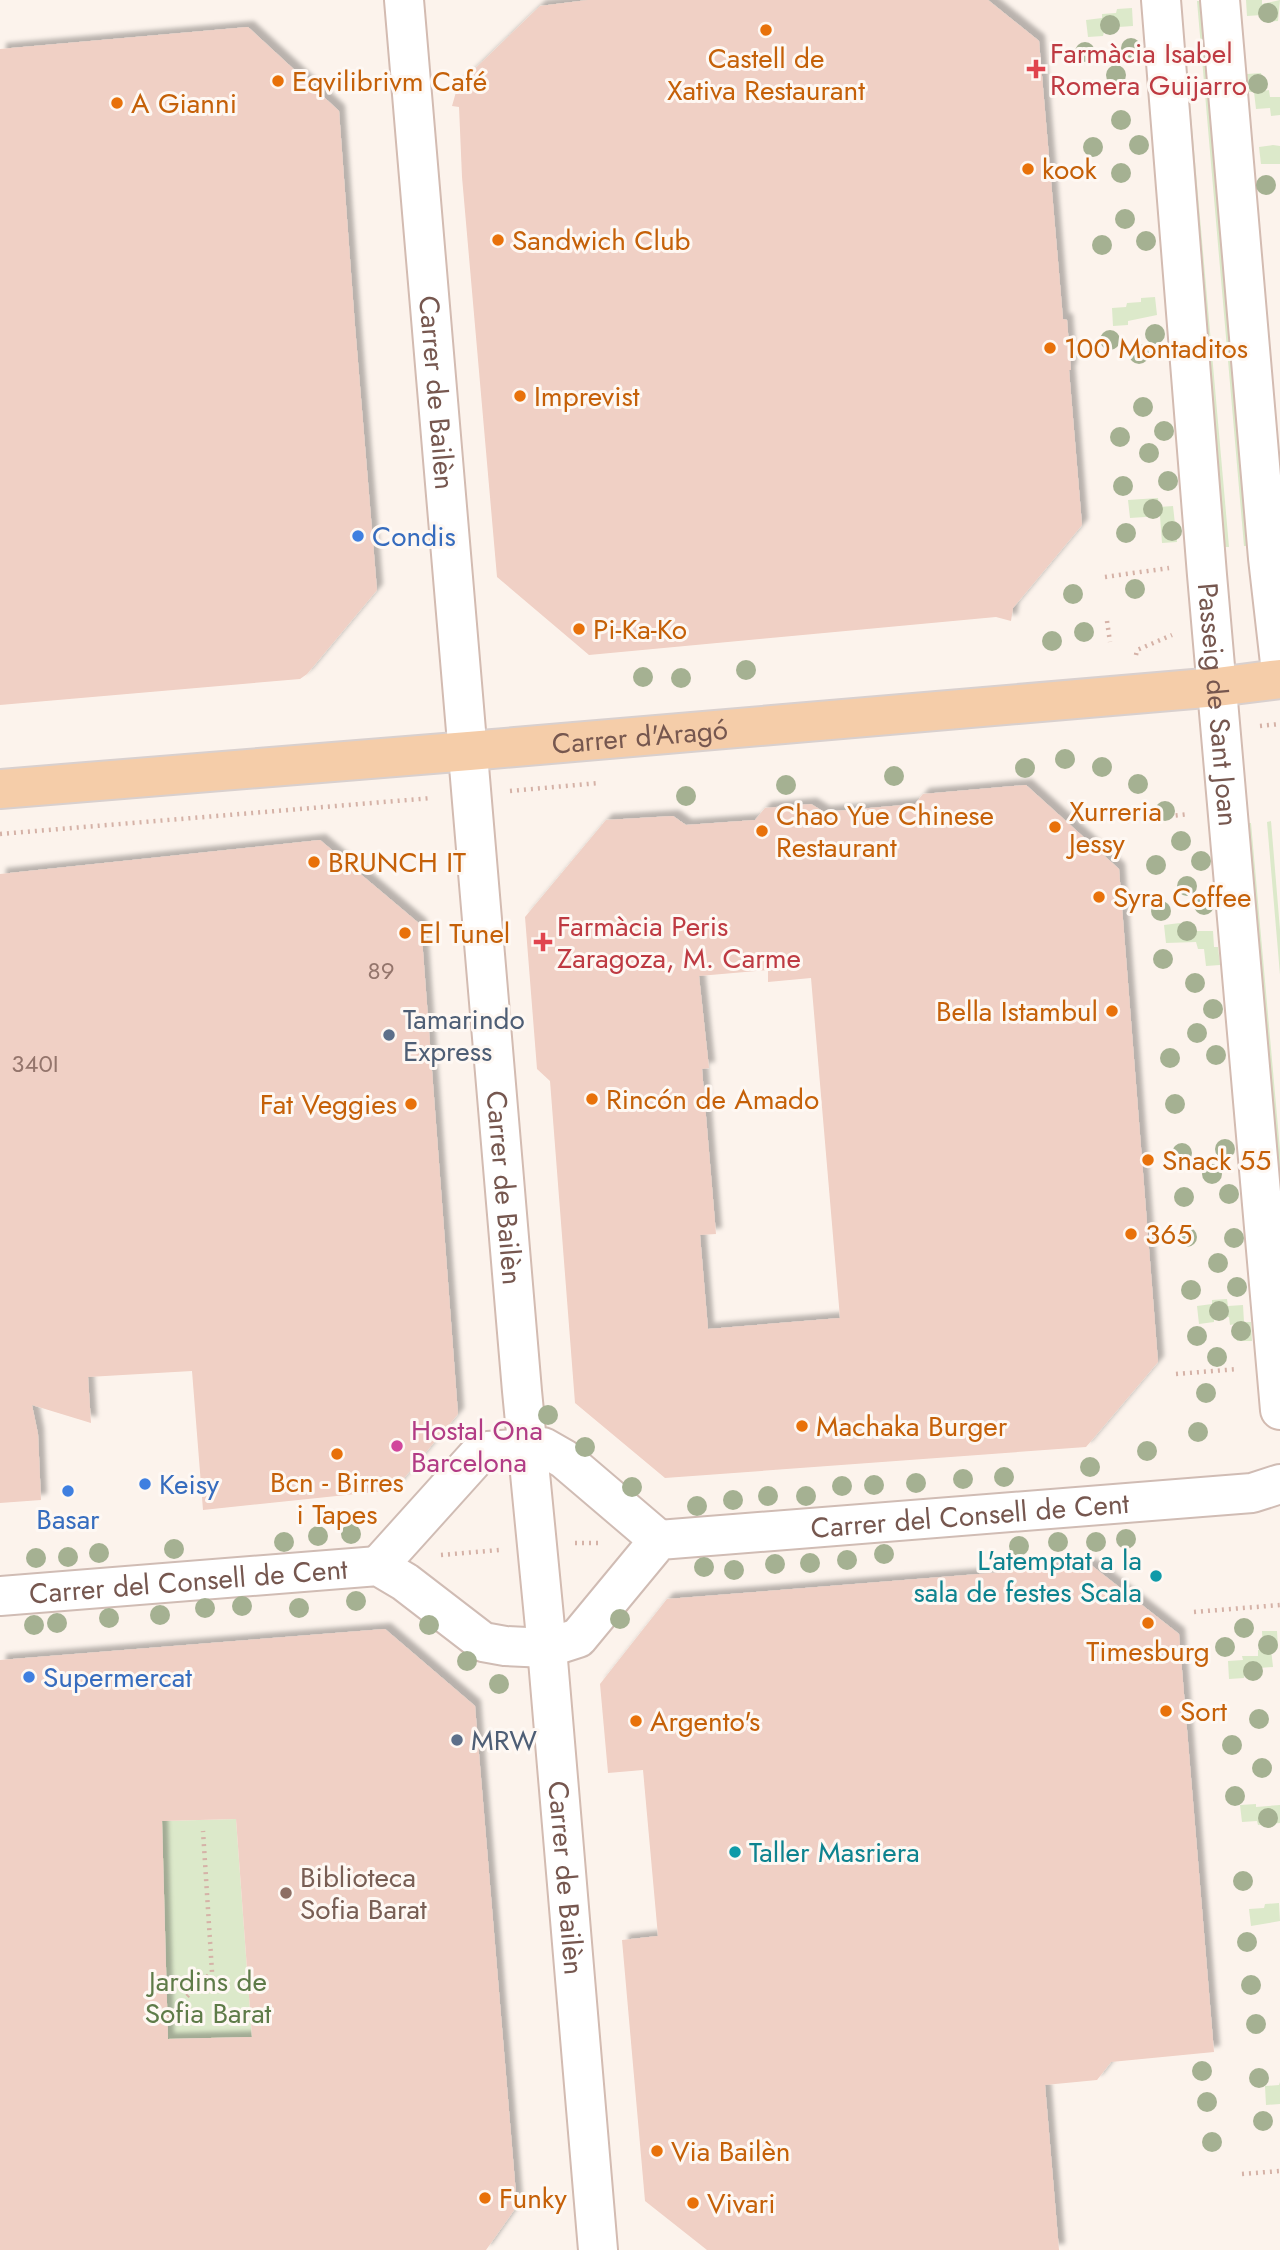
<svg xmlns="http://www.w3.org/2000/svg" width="1280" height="2250" font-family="Jost,sans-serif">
	<defs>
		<filter id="shadow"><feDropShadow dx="6" dy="-6" stdDeviation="2" flood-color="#0004"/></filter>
	</defs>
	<rect width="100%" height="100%" fill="#fcf3ec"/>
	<g fill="#dce9ca">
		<path d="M1246 0H1262V4L1280 0 1278 21 1263 22 1262 15 1247 16Z"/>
		<path d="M1197 1H1201L1248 546H1244Z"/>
		<path d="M1177 2H1181L1229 547H1224Z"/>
		<path d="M1132 8 1133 26 1119 27 1118 31 1104 32 1103 36 1088 37 1086 20 1102 18V14L1116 13 1117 9Z"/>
		<path d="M1261 73 1263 91 1269 90 1270 97H1280V115L1271 116 1270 108 1256 109 1254 92H1249L1247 74Z"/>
		<path d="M1273 145 1280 146V164H1261L1259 147Z"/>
		<path d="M1155 297 1157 315 1128 321V325L1113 326 1112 308 1126 307 1127 303 1141 302V298Z"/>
		<path d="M1158 498 1159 507 1173 506 1177 542 1162 543 1160 516 1130 518 1128 500Z"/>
		<path d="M1271 821 1280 930V975L1267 822Z"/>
		<path d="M1247 823H1251L1280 1150V1192Z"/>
		<path d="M1180 923 1181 926 1195 924 1196 931H1213L1214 947H1218L1220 965 1206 966 1204 949H1198L1196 942 1166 943 1164 925Z"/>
		<path d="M1227 1299 1228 1306 1243 1305 1244 1322H1251L1252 1341H1237L1235 1324 1230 1325 1229 1317 1214 1318V1322L1199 1324 1197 1306 1212 1304V1300Z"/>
		<path d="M1262 1631H1277L1278 1648 1271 1649 1273 1667 1259 1668V1673L1245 1674 1244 1678 1229 1679 1228 1661 1243 1660 1242 1656H1258V1650H1263Z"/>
		<path d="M1256 1804V1807L1280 1805V1823L1258 1825 1257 1821 1242 1822 1240 1805Z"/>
		<path d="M236 1819 252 2037 168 2039 162 1821Z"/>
		<path d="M1279 1903 1280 1921 1251 1926 1249 1909 1264 1908 1265 1904Z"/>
		<path d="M1280 2082V2104L1266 2105 1265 2086 1279 2085Z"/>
	</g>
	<g fill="#f0d0c5" fill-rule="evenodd" filter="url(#shadow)">
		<path d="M588 0H988L1039 41 1063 319 1067 320 1071 370H1069L1082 525 1013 608 1011 621 996 617 589 655 497 577 462 177 459 107 452 106 458 85 540 6Z"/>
		<path d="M248 27 339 111 355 326 377 590 307 674 300 679 0 705V49Z"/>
		<path d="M1026 785 1119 869 1158 1362 1086 1447 665 1478 575 1403 550 1081 537 1069 525 917 606 820 673 816 686 825 755 820 765 808 811 804 824 812 915 804 923 794ZM768 970V982L811 978 840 1318 708 1329 700 1235 716 1234 702 1069 709 1068 699 976Z"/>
		<path d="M320 840 421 925 458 1414 394 1490 203 1510 192 1371 88 1377 91 1423 32 1405 38 1434 41 1500 0 1503V874Z"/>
		<path d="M1091 1565 1179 1634 1214 2052 1111 2062 1097 2080 1045 2085 1059 2250H707L645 2201 622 1940 658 1936 643 1770 608 1773 600 1684 667 1599Z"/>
		<path d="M385 1629 475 1706 517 2206 486 2250H0V1660ZM236 1819 252 2037 168 2039 162 1821Z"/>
	</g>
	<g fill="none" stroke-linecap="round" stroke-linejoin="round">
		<defs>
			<g id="street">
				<path d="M378 1566 478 1455 488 1451 543 1447 564 1459 659 1540"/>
				<path id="s1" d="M0 1596 378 1566 405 1582 483 1642 505 1646 547 1648 578 1638 659 1540 1252 1493 1280 1484"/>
			</g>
			<g id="secondary">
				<path id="s2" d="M404 0 522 1391 547 1648 598 2250"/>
				<path id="s3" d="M1161 0 1207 575 1280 1410"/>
				<path d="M1220 0 1268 558 1280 663"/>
			</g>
			<g id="primary">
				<path id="s4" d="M0 789 469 751 1217 687 1280 679"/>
			</g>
		</defs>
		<use href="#street" stroke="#d0bcb4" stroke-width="42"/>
		<use href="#secondary" stroke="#d3bbb1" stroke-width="42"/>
		<use href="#primary" stroke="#d9d0ce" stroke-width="42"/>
		<g stroke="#d5b2a7" stroke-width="4.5" stroke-dasharray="2 5" stroke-linecap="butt">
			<path d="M1105 577 1169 568"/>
			<path d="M1107 621 1110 642"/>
			<path d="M1136 655 1137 650 1172 635"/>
			<path d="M1260 726 1280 724"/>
			<path d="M510 791 599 783"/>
			<path d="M1127 821 1189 814"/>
			<path d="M0 834 432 798"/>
			<path d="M1176 1374 1238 1369"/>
			<path d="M575 1543H602"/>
			<path d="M441 1555 499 1550"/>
			<path d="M1194 1612 1280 1605"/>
			<path d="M167 2016 212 1972 203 1831"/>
			<path d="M1242 2174 1280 2171"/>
		</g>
		<use href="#street" stroke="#fff" stroke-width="38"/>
		<use href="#secondary" stroke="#fff" stroke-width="38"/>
		<use href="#primary" stroke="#f5cda9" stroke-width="38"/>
	</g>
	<g fill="#a5b192">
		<circle cx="1268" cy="13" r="10"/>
		<circle cx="1110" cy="25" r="10"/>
		<circle cx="1131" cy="48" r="10"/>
		<circle cx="1085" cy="52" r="10"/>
		<circle cx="1116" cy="75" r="10"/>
		<circle cx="1258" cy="84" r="10"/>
		<circle cx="1121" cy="120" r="10"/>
		<circle cx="1139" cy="145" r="10"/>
		<circle cx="1093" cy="147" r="10"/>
		<circle cx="1121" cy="173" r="10"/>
		<circle cx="1266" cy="185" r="10"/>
		<circle cx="1125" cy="219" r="10"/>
		<circle cx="1146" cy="241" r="10"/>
		<circle cx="1102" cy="245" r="10"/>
		<circle cx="1155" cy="334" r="10"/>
		<circle cx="1110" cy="340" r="10"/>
		<circle cx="1139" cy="354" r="10"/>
		<circle cx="1143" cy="407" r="10"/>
		<circle cx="1164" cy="431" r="10"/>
		<circle cx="1120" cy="437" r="10"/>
		<circle cx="1149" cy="453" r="10"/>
		<circle cx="1168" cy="481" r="10"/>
		<circle cx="1123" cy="486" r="10"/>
		<circle cx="1153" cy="509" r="10"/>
		<circle cx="1172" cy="531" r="10"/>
		<circle cx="1126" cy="533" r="10"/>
		<circle cx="1135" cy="589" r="10"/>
		<circle cx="1073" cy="594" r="10"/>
		<circle cx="1084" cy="632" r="10"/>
		<circle cx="1052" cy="641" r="10"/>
		<circle cx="746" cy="670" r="10"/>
		<circle cx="643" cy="677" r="10"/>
		<circle cx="681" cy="678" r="10"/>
		<circle cx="1065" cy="759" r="10"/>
		<circle cx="1102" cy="767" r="10"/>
		<circle cx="1025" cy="768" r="10"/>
		<circle cx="894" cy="776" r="10"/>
		<circle cx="1138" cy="784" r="10"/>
		<circle cx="786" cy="785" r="10"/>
		<circle cx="686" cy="796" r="10"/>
		<circle cx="1165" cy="811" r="10"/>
		<circle cx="1181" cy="841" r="10"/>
		<circle cx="1201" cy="861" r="10"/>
		<circle cx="1156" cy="865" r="10"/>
		<circle cx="1187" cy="886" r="10"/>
		<circle cx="1204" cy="905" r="10"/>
		<circle cx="1161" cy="911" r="10"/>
		<circle cx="1187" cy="931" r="10"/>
		<circle cx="1163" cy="959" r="10"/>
		<circle cx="1195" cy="983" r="10"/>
		<circle cx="1213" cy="1009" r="10"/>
		<circle cx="1197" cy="1033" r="10"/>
		<circle cx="1216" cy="1055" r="10"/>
		<circle cx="1170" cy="1058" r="10"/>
		<circle cx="1175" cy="1104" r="10"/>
		<circle cx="1225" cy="1149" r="10"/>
		<circle cx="1182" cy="1153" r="10"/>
		<circle cx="1212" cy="1174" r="10"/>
		<circle cx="1229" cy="1194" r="10"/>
		<circle cx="1184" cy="1197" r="10"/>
		<circle cx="1187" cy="1237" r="10"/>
		<circle cx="1234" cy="1238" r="10"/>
		<circle cx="1218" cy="1263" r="10"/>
		<circle cx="1237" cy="1287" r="10"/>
		<circle cx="1191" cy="1290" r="10"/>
		<circle cx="1219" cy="1311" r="10"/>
		<circle cx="1241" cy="1331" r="10"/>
		<circle cx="1197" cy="1336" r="10"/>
		<circle cx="1217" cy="1357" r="10"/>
		<circle cx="1206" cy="1393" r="10"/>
		<circle cx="548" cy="1415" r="10"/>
		<circle cx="1198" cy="1432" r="10"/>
		<circle cx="585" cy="1447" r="10"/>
		<circle cx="1147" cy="1451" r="10"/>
		<circle cx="1090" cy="1467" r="10"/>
		<circle cx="1004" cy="1477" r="10"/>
		<circle cx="963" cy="1479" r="10"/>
		<circle cx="916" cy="1483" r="10"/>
		<circle cx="874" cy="1485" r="10"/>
		<circle cx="842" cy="1486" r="10"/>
		<circle cx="632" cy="1487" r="10"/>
		<circle cx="768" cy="1496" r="10"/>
		<circle cx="806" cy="1496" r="10"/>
		<circle cx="733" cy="1500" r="10"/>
		<circle cx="697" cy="1506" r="10"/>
		<circle cx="351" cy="1534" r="10"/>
		<circle cx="318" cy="1536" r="10"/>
		<circle cx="1126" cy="1539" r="10"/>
		<circle cx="284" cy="1542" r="10"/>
		<circle cx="1058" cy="1542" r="10"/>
		<circle cx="1096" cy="1542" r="10"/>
		<circle cx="1019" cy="1546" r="10"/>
		<circle cx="174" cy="1549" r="10"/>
		<circle cx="99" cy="1553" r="10"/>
		<circle cx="884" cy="1554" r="10"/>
		<circle cx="68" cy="1557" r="10"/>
		<circle cx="36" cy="1558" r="10"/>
		<circle cx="847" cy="1560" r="10"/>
		<circle cx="810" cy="1563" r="10"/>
		<circle cx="775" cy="1564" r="10"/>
		<circle cx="704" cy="1567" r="10"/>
		<circle cx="734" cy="1570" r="10"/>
		<circle cx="356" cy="1601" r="10"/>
		<circle cx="242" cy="1606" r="10"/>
		<circle cx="205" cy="1608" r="10"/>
		<circle cx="299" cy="1608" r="10"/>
		<circle cx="160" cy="1615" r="10"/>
		<circle cx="109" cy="1618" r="10"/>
		<circle cx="620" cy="1619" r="10"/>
		<circle cx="57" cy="1623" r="10"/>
		<circle cx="34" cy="1625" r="10"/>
		<circle cx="429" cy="1625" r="10"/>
		<circle cx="1244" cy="1628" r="10"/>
		<circle cx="1268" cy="1645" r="10"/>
		<circle cx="1225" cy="1647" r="10"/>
		<circle cx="467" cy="1661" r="10"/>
		<circle cx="1253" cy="1671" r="10"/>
		<circle cx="499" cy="1684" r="10"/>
		<circle cx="1259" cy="1719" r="10"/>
		<circle cx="1232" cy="1745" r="10"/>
		<circle cx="1262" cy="1768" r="10"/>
		<circle cx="1235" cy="1796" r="10"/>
		<circle cx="1268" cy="1818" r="10"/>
		<circle cx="1243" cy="1881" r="10"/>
		<circle cx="1247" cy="1942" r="10"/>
		<circle cx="1251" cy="1985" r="10"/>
		<circle cx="1256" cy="2024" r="10"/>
		<circle cx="1202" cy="2071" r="10"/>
		<circle cx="1259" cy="2078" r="10"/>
		<circle cx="1207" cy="2102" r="10"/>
		<circle cx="1263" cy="2121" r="10"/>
		<circle cx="1212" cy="2142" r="10"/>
	</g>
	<g fill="#e8710a" stroke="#fef8f3" stroke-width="2.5">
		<circle cx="766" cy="30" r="7"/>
		<circle cx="278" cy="81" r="7"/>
		<circle cx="117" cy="103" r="7"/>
		<circle cx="1028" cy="169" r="7"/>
		<circle cx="498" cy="240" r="7"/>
		<circle cx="1050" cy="348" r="7"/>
		<circle cx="520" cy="396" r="7"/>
		<circle cx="579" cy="629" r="7"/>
		<circle cx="1055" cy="827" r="7"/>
		<circle cx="762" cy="831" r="7"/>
		<circle cx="314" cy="862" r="7"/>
		<circle cx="1099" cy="897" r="7"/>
		<circle cx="405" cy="933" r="7"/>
		<circle cx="1112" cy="1011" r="7"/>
		<circle cx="592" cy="1099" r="7"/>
		<circle cx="411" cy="1104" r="7"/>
		<circle cx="1148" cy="1160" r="7"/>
		<circle cx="1131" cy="1234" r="7"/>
		<circle cx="802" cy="1426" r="7"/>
		<circle cx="337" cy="1454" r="7"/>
		<circle cx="1148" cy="1623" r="7"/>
		<circle cx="1166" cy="1711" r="7"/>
		<circle cx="636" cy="1721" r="7"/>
		<circle cx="657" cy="2151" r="7"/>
		<circle cx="485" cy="2198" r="7"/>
		<circle cx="693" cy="2203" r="7"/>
	</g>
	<g fill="#e0444e" stroke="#fef8f3" stroke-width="2.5">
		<path d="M1032.5 58.5h7v7h7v7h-7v7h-7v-7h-7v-7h7z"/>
		<path d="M539.5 931.5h7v7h7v7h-7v7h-7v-7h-7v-7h7z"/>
	</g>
	<g fill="#3f7fe0" stroke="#fef8f3" stroke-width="2.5">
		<circle cx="358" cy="536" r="7"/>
		<circle cx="145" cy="1484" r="7"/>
		<circle cx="68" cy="1491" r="7"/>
		<circle cx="29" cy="1677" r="7"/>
	</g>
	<g fill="#5c6f8a" stroke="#fef8f3" stroke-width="2.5">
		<circle cx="389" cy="1035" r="7"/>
		<circle cx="457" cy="1740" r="7"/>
	</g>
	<circle fill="#d1479c" stroke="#fef8f3" stroke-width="2.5" cx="397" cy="1446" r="7"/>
	<g fill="#0f9aa8" stroke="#fef8f3" stroke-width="2.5">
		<circle cx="1156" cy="1576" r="7"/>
		<circle cx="735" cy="1852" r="7"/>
	</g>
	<circle fill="#8d6e63" stroke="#fef8f3" stroke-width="2.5" cx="286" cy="1893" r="7"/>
	<g text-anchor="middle" stroke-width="6" stroke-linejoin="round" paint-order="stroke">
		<g font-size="24" fill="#94756c">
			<text x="381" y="979">89</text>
			<text x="35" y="1072">340I</text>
		</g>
		<g font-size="28" fill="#be3a42" stroke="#fef8f3" text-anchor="start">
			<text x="1050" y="63">Farmàcia Isabel<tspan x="1050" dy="32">Romera Guijarro</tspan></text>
			<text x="557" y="936">Farmàcia Peris<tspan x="557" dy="32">Zaragoza, M. Carme</tspan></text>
		</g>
		<g font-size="28" fill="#c56008" stroke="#fef8f3" text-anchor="start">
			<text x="766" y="68" text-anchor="middle">Castell de<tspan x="766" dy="32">Xativa Restaurant</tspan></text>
			<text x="292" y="91">Eqvilibrivm Café</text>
			<text x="131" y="113">A Gianni</text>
			<text x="1042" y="179">kook</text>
			<text x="512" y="250">Sandwich Club</text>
			<text x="1064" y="358">100 Montaditos</text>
			<text x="534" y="406">Imprevist</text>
			<text x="593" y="639">Pi-Ka-Ko</text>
			<text x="1069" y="821">Xurreria<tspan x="1069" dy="32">Jessy</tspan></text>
			<text x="776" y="825">Chao Yue Chinese<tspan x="776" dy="32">Restaurant</tspan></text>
			<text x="328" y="872">BRUNCH IT</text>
			<text x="1113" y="907">Syra Coffee</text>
			<text x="419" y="943">El Tunel</text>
			<text x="1098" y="1021" text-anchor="end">Bella Istambul</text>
			<text x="606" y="1109">Rincón de Amado</text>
			<text x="397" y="1114" text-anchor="end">Fat Veggies</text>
			<text x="1162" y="1170">Snack 55</text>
			<text x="1145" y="1244">365</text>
			<text x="816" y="1436">Machaka Burger</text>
			<text x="337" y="1492" text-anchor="middle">Bcn - Birres<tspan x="337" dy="32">i Tapes</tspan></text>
			<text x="1148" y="1661" text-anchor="middle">Timesburg</text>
			<text x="1180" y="1721">Sort</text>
			<text x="650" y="1731">Argento's</text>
			<text x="671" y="2161">Via Bailèn</text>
			<text x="499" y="2208">Funky</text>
			<text x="707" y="2213">Vivari</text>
		</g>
		<g font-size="28" fill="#76574f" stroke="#fef8f3">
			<text dy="10" stroke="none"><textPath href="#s2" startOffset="394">Carrer de Bailèn</textPath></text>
			<text dy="10" stroke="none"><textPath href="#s3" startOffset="707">Passeig de Sant Joan</textPath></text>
			<text dy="10" stroke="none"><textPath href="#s4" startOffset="642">Carrer d'Aragó</textPath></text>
			<text dy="10" stroke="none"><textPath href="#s2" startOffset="1192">Carrer de Bailèn</textPath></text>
			<text dy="10" stroke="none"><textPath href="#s1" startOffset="1045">Carrer del Consell de Cent</textPath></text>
			<text dy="10" stroke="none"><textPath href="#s1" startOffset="189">Carrer del Consell de Cent</textPath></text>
			<text dy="10" stroke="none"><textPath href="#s2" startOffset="1885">Carrer de Bailèn</textPath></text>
		</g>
		<g font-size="28" fill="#366cbe" stroke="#fef8f3" text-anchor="start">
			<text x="372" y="546">Condis</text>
			<text x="159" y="1494">Keisy</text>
			<text x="68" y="1529" text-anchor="middle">Basar</text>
			<text x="43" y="1687">Supermercat</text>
		</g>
		<g font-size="28" fill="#4e5e75" stroke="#fef8f3" text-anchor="start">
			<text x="403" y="1029">Tamarindo<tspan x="403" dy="32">Express</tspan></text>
			<text x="471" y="1750">MRW</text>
		</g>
		<g font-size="28" fill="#b23c85" stroke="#fef8f3" text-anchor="start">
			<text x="411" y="1440">Hostal Ona<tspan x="411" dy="32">Barcelona</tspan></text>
		</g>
		<g font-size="28" fill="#0d838f" stroke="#fef8f3" text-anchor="end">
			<text x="1142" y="1570">L'atemptat a la<tspan x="1142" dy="32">sala de festes Scala</tspan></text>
			<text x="749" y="1862" text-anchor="start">Taller Masriera</text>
		</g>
		<g font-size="28" fill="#785e54" stroke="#fef8f3" text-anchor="start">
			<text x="300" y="1887">Biblioteca<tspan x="300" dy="32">Sofia Barat</tspan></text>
		</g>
		<g font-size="28" fill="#5e7b48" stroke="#fef8f3">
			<text x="208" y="1991">Jardins de<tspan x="208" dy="32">Sofia Barat</tspan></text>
		</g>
	</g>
</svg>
